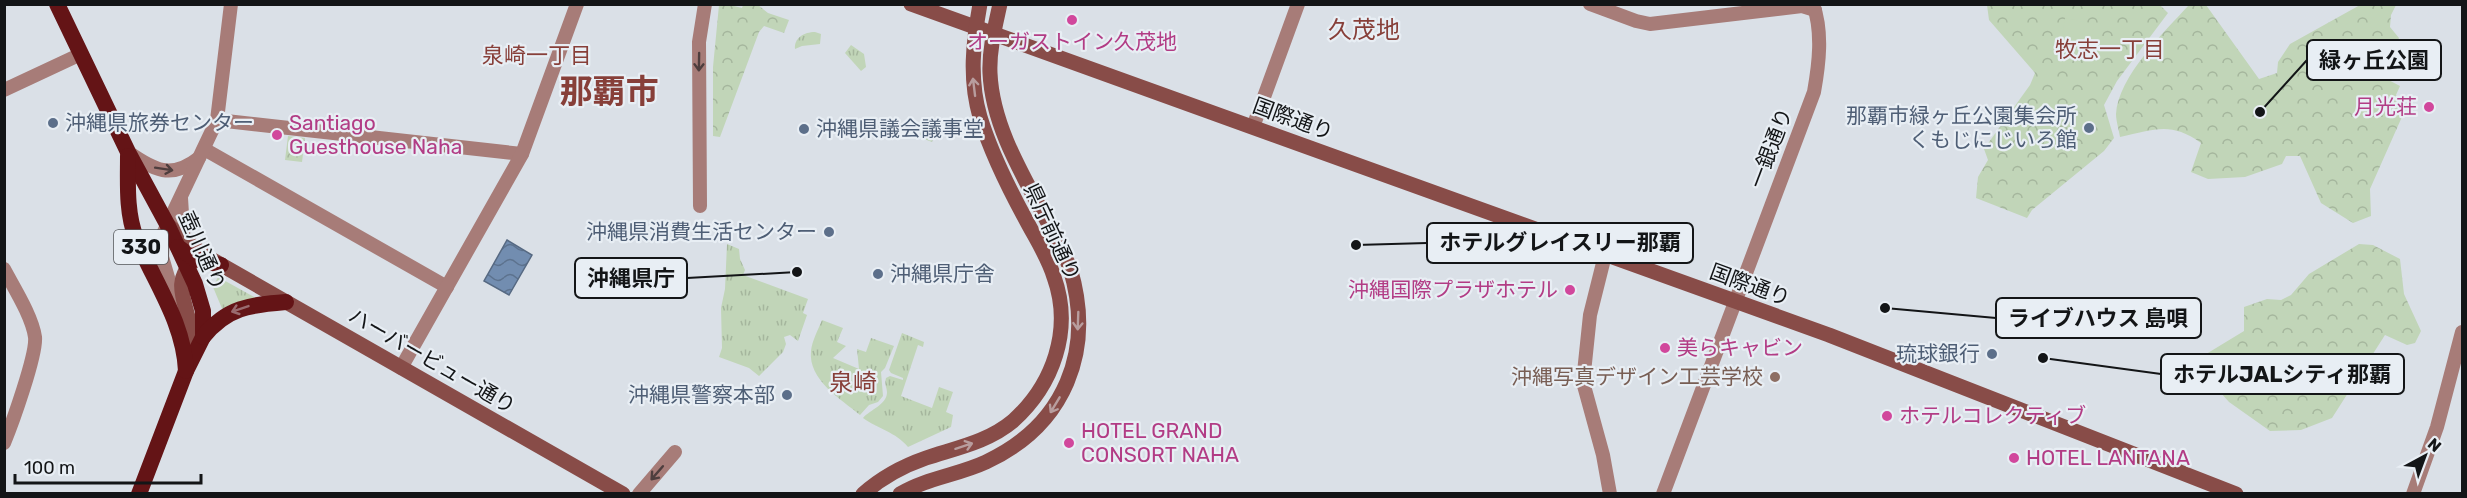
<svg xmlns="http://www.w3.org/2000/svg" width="2467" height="498" font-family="Rubik,'Noto Sans JP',sans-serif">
	<defs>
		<pattern id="grass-tufts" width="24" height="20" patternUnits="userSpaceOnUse" patternTransform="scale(1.5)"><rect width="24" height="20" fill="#c1d5b8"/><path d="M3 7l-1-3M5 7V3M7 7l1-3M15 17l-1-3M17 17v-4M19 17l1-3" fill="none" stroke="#a5b69d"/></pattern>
		<pattern id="forest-crowns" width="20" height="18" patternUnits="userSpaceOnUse" patternTransform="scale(1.5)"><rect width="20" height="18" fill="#c1d5b8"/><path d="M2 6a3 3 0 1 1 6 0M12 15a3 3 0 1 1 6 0" fill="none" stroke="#a5b69d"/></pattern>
		<pattern id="garden-dots" width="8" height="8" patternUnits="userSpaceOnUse" patternTransform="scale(1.5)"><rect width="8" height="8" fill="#c1d5b8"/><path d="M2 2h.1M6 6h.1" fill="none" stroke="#a5b69d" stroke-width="1.8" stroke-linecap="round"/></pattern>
		<pattern id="water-waves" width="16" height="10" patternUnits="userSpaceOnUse" patternTransform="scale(1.5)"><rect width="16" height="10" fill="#728db0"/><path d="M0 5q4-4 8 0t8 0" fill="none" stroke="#5c728e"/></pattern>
	</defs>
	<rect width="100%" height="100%" fill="#dae0e7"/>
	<g fill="url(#grass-tufts)">
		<path d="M815 32 821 34 820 44 802 46 795 49C794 38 804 32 815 32Z"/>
		<path d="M851 45 864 54 866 67 861 71 845 53Z"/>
		<path d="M727 244 739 249 740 259 745 270 743 275 808 299 803 313 807 315 798 341 790 335 784 337 786 344 783 352 759 376 749 368 719 357 722 348 721 308 725 289Z"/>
		<path d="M218 277 258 299 223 311 213 287Z"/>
		<path d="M822 320 843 328 837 342 846 346 833 358 859 369 857 349 866 352 871 338 894 346 885 368 881 372 883 396 878 402 869 405 860 415C841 399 808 380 811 351 812 341 818 330 822 320Z"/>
		<path d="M902 333 924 342 923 347 918 345 901 396 932 408 939 387 953 392 946 412 953 415 951 427 908 447C896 432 878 429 863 418 871 409 886 405 887 393 887 387 884 385 886 378L890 376 903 380V378L891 373 889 370Z"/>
	</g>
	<g fill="url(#forest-crowns)">
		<path d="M2159 4 2168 13 2117 81 2104 105 2114 138 2104 151 2032 210 2027 218 1976 198 1978 177 1988 160 1984 149 2030 85 2035 73 1989 20 1987 5Z"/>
		<path d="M719 5H730L742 8 743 5H758L768 13 789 20 784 33 764 26 759 32 720 137 713 136V67Z"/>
		<path d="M2189 5H2206L2259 79 2277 73 2278 62 2290 44 2360 5H2396L2391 15 2390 27 2399 38 2395 46 2381 44 2371 58 2377 74 2400 86 2396 95 2405 110 2370 189 2371 216 2353 223 2321 203 2300 156H2286L2282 164 2245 177 2208 179 2191 172 2201 143C2170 121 2155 130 2120 137 2119 130 2116 121 2116 114 2118 77 2165 31 2189 5Z"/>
		<path d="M288 136 305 138 302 162 285 160Z"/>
		<path d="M2359 244 2373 245 2400 259 2404 294 2421 331 2415 343 2407 345 2385 335 2332 418 2301 430 2270 431 2229 402 2193 362 2244 331V307L2267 299 2281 300 2291 295 2309 274Z"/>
	</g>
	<path fill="url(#garden-dots)" d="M926 119 939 123 932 142 919 137Z"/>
	<path fill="#c1d5b8" d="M2065 18 2094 24 2090 48 2061 43Z"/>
	<path fill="url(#water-waves)" stroke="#566982" stroke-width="1.5" d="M507 240 532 255 509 295 484 281Z"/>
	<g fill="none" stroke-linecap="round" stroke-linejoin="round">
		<g stroke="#a77c78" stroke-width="14">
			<path d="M1590 4 1636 21 1650 24 1802 6 1815 10"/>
			<path d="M4 90 81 54"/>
			<path d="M217 120 522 154"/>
			<path d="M1253 127 1298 4"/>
			<path d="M204 149 447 287"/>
			<path d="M128 152C154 170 171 180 199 158"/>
			<path d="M181 198 184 246"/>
			<path d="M700 206 699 42 705 4"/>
			<path d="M1605 255 1590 315 1583 382 1603 455 1610 494"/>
			<path d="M4 269C14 288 32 316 35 337 37 354 12 424 4 443"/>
			<path d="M172 313 174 298 162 257 163 234 217 120 231 4"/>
			<path d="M401 368 522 154 577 4"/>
			<path d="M639 494 675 452"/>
			<path d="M1663 494 1814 92C1819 64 1823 32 1813 4"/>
			<path d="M2413 494 2437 427 2462 332"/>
		</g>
		<g stroke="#884c48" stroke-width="15">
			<path d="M911 4 1829 335 2236 494"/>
			<path d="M169 226 204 255 623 494"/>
			<path d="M185 355C188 349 191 343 191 337 191 307 168 285 194 260"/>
			<path d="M863 494C881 478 903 466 926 458 956 448 988 442 1013 421 1053 385 1073 330 1054 277 1048 257 1036 239 1026 220 1008 187 991 153 980 117 969 79 973 43 980 4"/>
			<path d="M900 494C927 478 958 475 986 462 1065 425 1095 351 1070 268 1044 205 993 142 990 73 989 50 995 27 1000 4"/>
		</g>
		<g stroke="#641416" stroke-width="16">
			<path d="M57 4 128 152 167 224 195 284 203 311V337L186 371 139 494"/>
			<path d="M128 156C128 183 126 212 136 238 154 282 184 322 186 371"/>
			<path d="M178 247 195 259 221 265"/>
			<path d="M203 337C227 307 250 305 286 302"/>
		</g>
	</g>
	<defs><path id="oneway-shaft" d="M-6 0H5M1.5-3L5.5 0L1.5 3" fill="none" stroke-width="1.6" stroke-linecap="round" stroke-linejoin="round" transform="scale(1.5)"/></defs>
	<g stroke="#4e3e3e">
		<use href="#oneway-shaft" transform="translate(699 62) rotate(91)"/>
		<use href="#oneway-shaft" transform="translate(164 169) rotate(9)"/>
		<use href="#oneway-shaft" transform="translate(657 473) rotate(131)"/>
	</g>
	<g stroke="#b89d9e">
		<use href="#oneway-shaft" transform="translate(974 87) rotate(-97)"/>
		<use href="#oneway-shaft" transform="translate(1078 321) rotate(92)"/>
		<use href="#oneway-shaft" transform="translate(1055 405) rotate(121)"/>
		<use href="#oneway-shaft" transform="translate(964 446) rotate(-18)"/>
	</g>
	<use stroke="#996b6f" href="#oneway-shaft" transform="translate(240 309) rotate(161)"/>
	<g fill="#d1479c" stroke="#e8eef4" stroke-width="2">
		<circle cx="1072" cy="20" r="6"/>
		<circle cx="2429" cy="107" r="6"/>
		<circle cx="277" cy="135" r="6"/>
		<circle cx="1570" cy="290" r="6"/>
		<circle cx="1665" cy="348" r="6"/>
		<circle cx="1887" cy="416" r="6"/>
		<circle cx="1069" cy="443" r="6"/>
		<circle cx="2014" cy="458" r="6"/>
	</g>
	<g fill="#5c6f8a" stroke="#e8eef4" stroke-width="2">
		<circle cx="53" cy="123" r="6"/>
		<circle cx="2089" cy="128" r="6"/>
		<circle cx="804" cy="129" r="6"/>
		<circle cx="829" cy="232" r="6"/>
		<circle cx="878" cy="274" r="6"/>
		<circle cx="1992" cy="354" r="6"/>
		<circle cx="787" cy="395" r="6"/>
	</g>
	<circle fill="#8d6e63" stroke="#e8eef4" stroke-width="2" cx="1775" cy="377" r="6"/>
	<g text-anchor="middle" stroke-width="4.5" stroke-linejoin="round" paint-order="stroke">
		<rect fill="#e8eef4" stroke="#535659" stroke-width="1.5" x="114" y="230" width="54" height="34" rx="4.5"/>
		<g font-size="20" font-weight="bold" fill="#131517">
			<text x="141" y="254">330</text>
		</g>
		<g font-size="21" fill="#b23c85" stroke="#e8eef4" text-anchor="start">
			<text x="1072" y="49" text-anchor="middle">オーガストイン久茂地</text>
			<text x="2417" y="114" text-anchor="end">月光荘</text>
			<text x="289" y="130">Santiago<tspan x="289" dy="24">Guesthouse Naha</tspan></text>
			<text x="1558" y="297" text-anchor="end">沖縄国際プラザホテル</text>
			<text x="1677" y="355">美らキャビン</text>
			<text x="1899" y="423">ホテルコレクティブ</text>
			<text x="1081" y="438">HOTEL GRAND<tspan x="1081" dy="24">CONSORT NAHA</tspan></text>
			<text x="2026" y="465">HOTEL LANTANA</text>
		</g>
		<g font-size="21" fill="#4e5e75" stroke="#e8eef4" text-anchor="end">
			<text x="2077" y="123">那覇市緑ヶ丘公園集会所<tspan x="2077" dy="24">くもじにじいろ館</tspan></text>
			<text x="65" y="130" text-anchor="start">沖縄県旅券センター</text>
			<text x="816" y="136" text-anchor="start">沖縄県議会議事堂</text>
			<text x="817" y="239">沖縄県消費生活センター</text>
			<text x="890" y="281" text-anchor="start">沖縄県庁舎</text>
			<text x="1980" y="361">琉球銀行</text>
			<text x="775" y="402">沖縄県警察本部</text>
		</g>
		<g font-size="21" fill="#131517" stroke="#e8eef4">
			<text transform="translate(1293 119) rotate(20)" y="7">国際通り</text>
			<text transform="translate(1771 148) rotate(-69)" y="7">一銀通り</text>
			<text transform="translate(1052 232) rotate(65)" y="7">県庁前通り</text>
			<text transform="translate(202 251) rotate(66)" y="7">壺川通り</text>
			<text transform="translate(1750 285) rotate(20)" y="7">国際通り</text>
			<text transform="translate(432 361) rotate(30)" y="7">ハーバービュー通り</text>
		</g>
		<g font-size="21" fill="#785e54" stroke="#e8eef4" text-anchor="end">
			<text x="1763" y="384">沖縄写真デザイン工芸学校</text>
		</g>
		<g font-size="22" fill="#873f39" stroke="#e8eef4">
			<text x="2110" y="57">牧志一丁目</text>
			<text x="537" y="63">泉崎一丁目</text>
		</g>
		<g font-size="24" fill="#873f39" stroke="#e8eef4">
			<text x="1364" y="38">久茂地</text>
			<text x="853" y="391">泉崎</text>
		</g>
		<g font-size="33" font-weight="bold" fill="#873f39" stroke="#e8eef4">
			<text x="609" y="103">那覇市</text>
		</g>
	</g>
	<path fill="none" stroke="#131517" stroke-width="2" d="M2260 112L2307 60M1356 245L1427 243M797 272L687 278M1885 308L1996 318M2043 358L2161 374"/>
	<g fill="#131517" stroke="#e8eef4" stroke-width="2">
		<circle cx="2260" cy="112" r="6"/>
		<circle cx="1356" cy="245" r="6"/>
		<circle cx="797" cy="272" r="6"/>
		<circle cx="1885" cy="308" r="6"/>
		<circle cx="2043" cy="358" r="6"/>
	</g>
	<g fill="#e8eef4" stroke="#131517" stroke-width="2">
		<rect x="2307" y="40" width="134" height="40" rx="6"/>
		<rect x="1427" y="223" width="266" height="40" rx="6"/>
		<rect x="575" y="258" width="112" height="40" rx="6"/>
		<rect x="1996" y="298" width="205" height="40" rx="6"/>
		<rect x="2161" y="354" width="243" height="40" rx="6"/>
	</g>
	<g font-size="22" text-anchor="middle" font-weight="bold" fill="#131517">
		<text x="2374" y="68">緑ヶ丘公園</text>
		<text x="1560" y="250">ホテルグレイスリー那覇</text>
		<text x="631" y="286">沖縄県庁</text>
		<text x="2098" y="326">ライブハウス 島唄</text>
		<text x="2282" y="382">ホテルJALシティ那覇</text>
	</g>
	<rect width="2467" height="498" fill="none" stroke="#131517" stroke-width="12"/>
	<g transform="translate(2425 456) rotate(41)" stroke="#e8eef4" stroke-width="4.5" paint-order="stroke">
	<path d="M0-4.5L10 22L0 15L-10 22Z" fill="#131517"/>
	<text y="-9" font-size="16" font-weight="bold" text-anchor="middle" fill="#131517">N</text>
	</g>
	<path d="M15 474v9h186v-9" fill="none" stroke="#131517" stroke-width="3"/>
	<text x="24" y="474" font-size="18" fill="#131517" stroke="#e8eef4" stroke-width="4.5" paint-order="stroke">100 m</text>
</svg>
